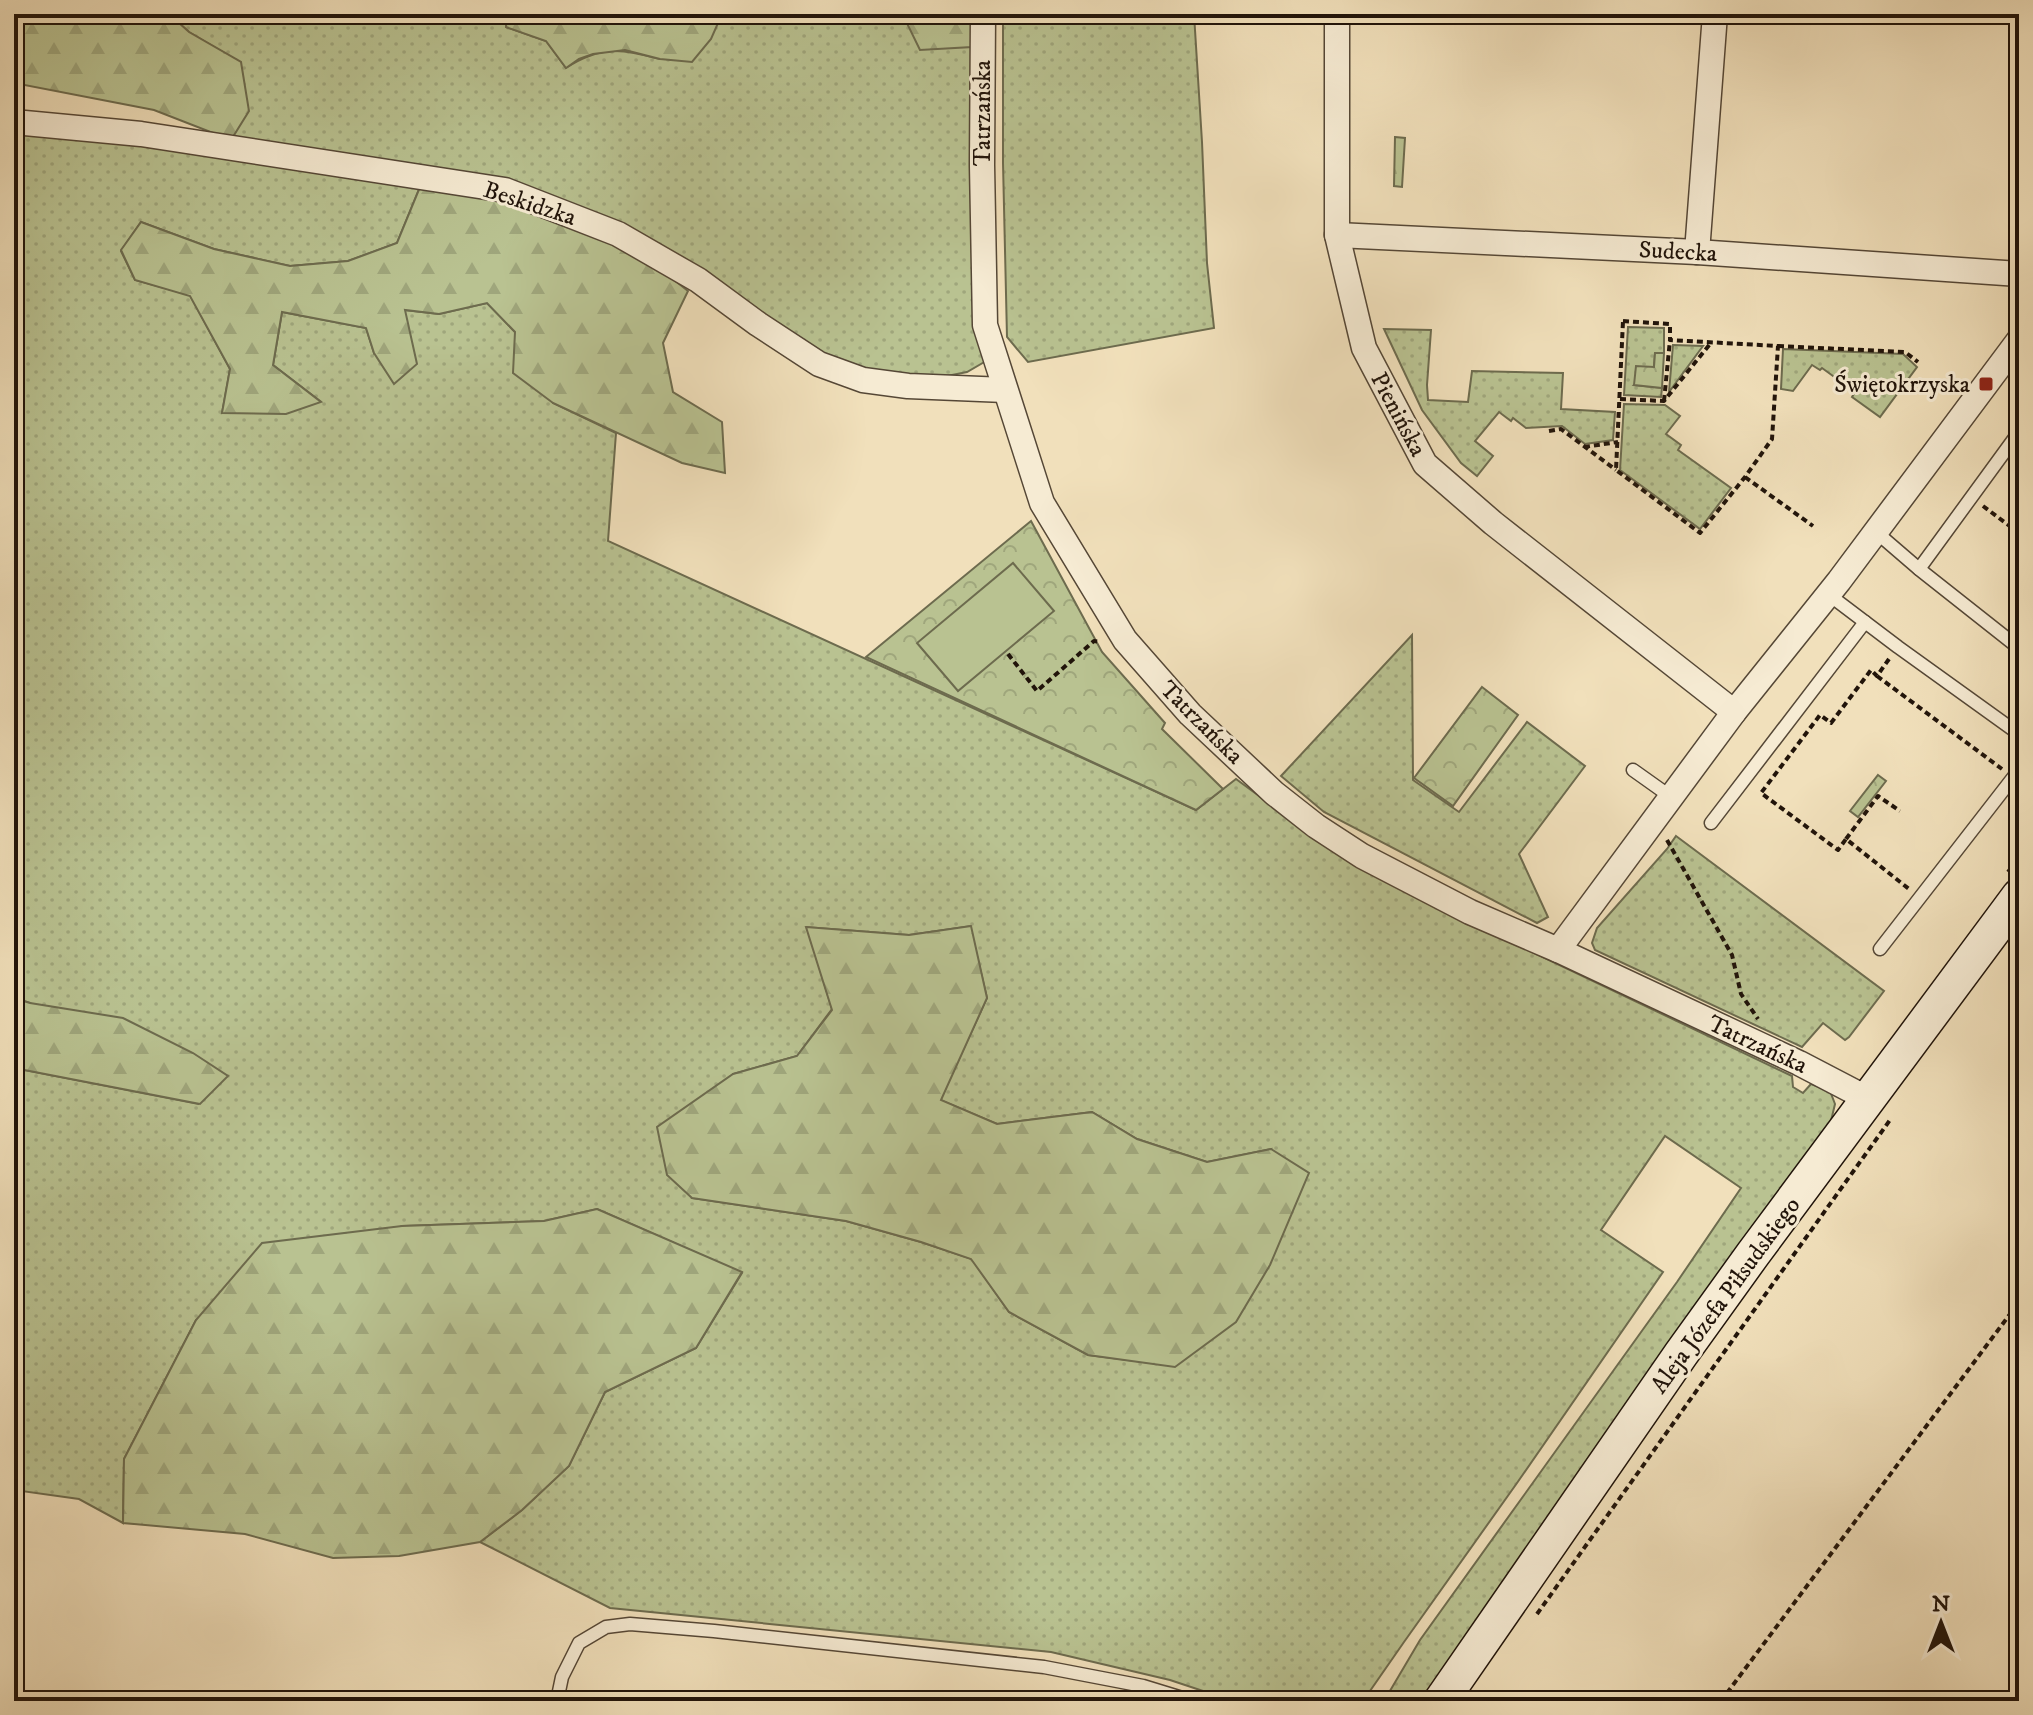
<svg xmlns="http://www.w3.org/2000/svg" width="2033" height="1715" font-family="'IM FELL DW Pica',serif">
	<defs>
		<pattern id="grass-dots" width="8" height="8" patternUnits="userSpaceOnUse" patternTransform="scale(2)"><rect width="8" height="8" fill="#b9c291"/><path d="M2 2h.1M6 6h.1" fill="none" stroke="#9fa67c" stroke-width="1.8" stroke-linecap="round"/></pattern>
		<pattern id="forest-firs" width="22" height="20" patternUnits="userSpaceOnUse" patternTransform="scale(2)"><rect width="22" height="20" fill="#b9c291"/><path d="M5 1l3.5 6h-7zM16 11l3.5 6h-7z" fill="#9fa67c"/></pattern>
		<pattern id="park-crowns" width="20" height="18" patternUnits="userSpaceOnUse" patternTransform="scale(2)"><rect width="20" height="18" fill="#b9c291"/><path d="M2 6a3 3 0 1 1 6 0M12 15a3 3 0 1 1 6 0" fill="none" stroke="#9fa67c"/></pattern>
	</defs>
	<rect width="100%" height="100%" fill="#f1e0bb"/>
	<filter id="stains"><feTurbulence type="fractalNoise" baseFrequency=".0025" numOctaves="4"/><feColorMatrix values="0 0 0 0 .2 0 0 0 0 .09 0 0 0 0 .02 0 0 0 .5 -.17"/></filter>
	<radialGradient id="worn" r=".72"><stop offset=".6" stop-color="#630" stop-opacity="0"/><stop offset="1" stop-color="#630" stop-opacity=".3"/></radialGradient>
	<g fill="url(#grass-dots)" stroke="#6d6b4e" stroke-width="2" fill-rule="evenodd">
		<path d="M169 14H507L506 27 546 41 566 68C602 45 621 49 660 59L720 21 722 14H900L972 47 986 361 967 372 947 376 918 378 835 363 637 233 231 140 241 63 189 32Z"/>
		<path d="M1003 14H1194L1202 142 1207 263 1214 328 1028 362 1007 337 1003 163Z"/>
		<path d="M14 128 165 145 420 187 397 243 348 261 290 266 214 249 141 222 121 251 135 280 190 295 230 369 222 413 320 401 273 365 282 312 366 328 374 353 404 310 439 314 487 303 515 332 553 403 616 433 608 541 1196 810 1236 779 1296 823 1484 929 1792 1076 1793 1087 1803 1093 1811 1084 1830 1091 1835 1104 1830 1125 1445 1667 1423 1701H1384L1420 1640 1677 1282 1741 1188 1665 1136 1601 1230 1663 1272 1517 1483 1404 1642 1363 1701H1233L1170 1680 1051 1652 610 1608 480 1542 522 1510 569 1466 605 1392 696 1348 742 1273 597 1209 544 1221 402 1226 196 1320 124 1459 123 1523 79 1499 14 1490V1068L199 1104 30 1003 14 998ZM970 926 987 998 940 1100 997 1124 1092 1112 1137 1139 1207 1162 1271 1149 1175 1366 1088 1355 1009 1312 972 1259 921 1242 846 1221 692 1198 733 1074 797 1056 832 1009 807 927 909 935Z"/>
		<path d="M1628 327 1664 328V353H1655L1654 367 1634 385 1662 388 1661 397 1624 395Z"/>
		<path d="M1384 329 1431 330 1427 385 1428 400 1468 402 1472 371 1563 373 1561 409 1615 412 1613 440 1585 444 1562 426 1526 428 1513 418 1511 421 1499 412 1475 441 1493 456 1477 476 1461 463 1422 410Z"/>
		<path d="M1673 345 1703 346 1669 392Z"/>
		<path d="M1783 349 1903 354 1917 367 1880 417 1852 397 1855 392 1822 368 1820 370 1812 365 1793 391 1781 389Z"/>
		<path d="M1624 404 1665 405 1680 416 1666 434 1681 445 1678 450 1731 488 1700 529 1620 470Z"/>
		<path d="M1412 635 1413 780 1459 812 1527 722 1585 766 1519 854 1548 917 1537 923 1324 812 1281 776Z"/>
		<path d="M1676 836 1884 991 1849 1037 1845 1040 1823 1023 1802 1047 1595 950 1592 943 1597 928 1667 849Z"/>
	</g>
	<g fill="url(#forest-firs)" stroke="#6d6b4e" stroke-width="2">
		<path d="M14 14H169L189 32 241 62 249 111 231 140 154 110 14 83Z"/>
		<path d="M507 14H722L711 39 692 62 660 59 625 50 593 54 579 59 566 68 546 41 506 27Z"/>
		<path d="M900 14H971L972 47 920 50 903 15Z"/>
		<path d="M420 187 499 197 645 257 688 291 663 343 673 392 722 422 725 473 682 463 553 403 513 373 515 332 487 303 439 314 405 310 417 364 394 384 374 353 366 328 282 312 273 365 321 402 286 414 222 413 230 369 190 296 135 280 121 250 141 222 214 249 290 266 348 261 397 243Z"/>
		<path d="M971 926 987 998 941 1100 997 1124 1092 1112 1137 1139 1207 1162 1271 1149 1309 1173 1270 1265 1236 1322 1175 1367 1088 1355 1009 1312 971 1259 921 1242 846 1221 692 1198 667 1175 657 1127 733 1074 797 1056 832 1010 806 927 909 935Z"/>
		<path d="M14 998 30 1003 123 1018 193 1053 228 1076 200 1104 14 1068Z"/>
		<path d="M597 1209 742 1272 696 1348 605 1392 569 1466 522 1510 480 1542 399 1556 333 1558 245 1534 123 1523 124 1459 196 1320 262 1243 402 1226 544 1221Z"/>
	</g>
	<g fill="url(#park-crowns)" stroke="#6d6b4e" stroke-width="2">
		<path d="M1395 137 1405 138 1402 187 1394 186Z"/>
		<path d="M1655 353H1664L1662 388 1634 385 1636 366 1654 367Z"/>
		<path d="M1031 521 1102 652 1165 723 1162 729 1223 789 1196 810 866 657Z"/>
		<path d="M1482 687 1518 715 1453 806 1414 778Z"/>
		<path d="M1878 775 1886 781 1858 817 1850 811Z"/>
	</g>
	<path fill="#b9c291" stroke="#6d6b4e" stroke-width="2" d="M1013 563 1054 611 958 691 917 643Z"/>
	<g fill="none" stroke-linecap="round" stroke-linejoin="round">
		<defs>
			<g id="service">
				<path d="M1876 532 1919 569 2019 648"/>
				<path d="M1919 569 2019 432"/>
				<path d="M1828 594 1898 647 2019 734"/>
				<path d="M1633 770 1671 797"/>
				<path d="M1711 823 1865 622"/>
				<path d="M1880 949 2019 770"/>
				<path d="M557 1701 562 1677 579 1643 606 1627 630 1624 714 1631 1044 1667 1143 1686 1192 1701"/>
			</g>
			<g id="minor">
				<path d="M983 14 982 165 985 325 1042 503 1125 640 1190 714 1274 793 1316 826 1362 856 1470 912 1558 950 1799 1063 1868 1099"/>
				<path d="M1337 21V235L1364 348 1425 464 1493 523 1734 712"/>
				<path d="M14 122 141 134 505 190 618 234 698 280 758 324 819 364 863 380 908 386 1005 390"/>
				<path d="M1337 235 1697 252 2019 274"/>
				<path d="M1697 252 1715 14"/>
				<path d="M1558 950 1734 712 1839 581 2019 340"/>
			</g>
			<path id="secondary" d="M1441 1701 1681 1354 1753 1254 2019 896"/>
		</defs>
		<use href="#service" stroke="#554736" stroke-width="15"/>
		<use href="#minor" stroke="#554736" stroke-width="27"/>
		<use href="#secondary" stroke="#21140a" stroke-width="37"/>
		<g stroke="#21140a" stroke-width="4" stroke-dasharray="6 4" stroke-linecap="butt">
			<path d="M1623 321 1670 324V340L1778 346 1772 439 1745 477 1700 533 1616 470Z"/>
			<path d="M1778 346 1905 352 1918 362"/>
			<path d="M1620 399 1664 401 1710 344"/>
			<path d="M1664 401 1670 340"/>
			<path d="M1549 431 1561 429 1616 470"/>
			<path d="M1584 447 1618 442"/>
			<path d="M1745 477 1813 526"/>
			<path d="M1983 506 2019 533"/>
			<path d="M1008 654 1037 691 1094 641 1101 642"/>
			<path d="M1889 659 1877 676 1871 670 1831 723 1820 715 1761 793 1838 850 1846 839 1909 889"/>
			<path d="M1877 676 2002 769"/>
			<path d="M1846 839 1878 796 1900 811"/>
			<path d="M1667 840 1732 955 1741 994 1758 1019"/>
			<path d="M2008 872 2019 858"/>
			<path d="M1537 1614 1890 1120"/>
			<path d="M1721 1701 2019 1302"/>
		</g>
		<use href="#service" stroke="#f6ebd3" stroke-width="12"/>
		<use href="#minor" stroke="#f6ebd3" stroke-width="24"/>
		<use href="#secondary" stroke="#f6ebd3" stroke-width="34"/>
	</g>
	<rect fill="#8f2418" stroke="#f6ebd3" stroke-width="3" x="1978" y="376" width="16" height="16" rx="4"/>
	<g text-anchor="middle" stroke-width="6" stroke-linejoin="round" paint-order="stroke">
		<g font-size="24" fill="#21140a" stroke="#f6ebd3">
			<text transform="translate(982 113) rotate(-90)" y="8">Tatrzańska</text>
			<text transform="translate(530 203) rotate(18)" y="8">Beskidzka</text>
			<text transform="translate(1678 251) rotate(3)" y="8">Sudecka</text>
			<text transform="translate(1399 414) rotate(62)" y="8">Pienińska</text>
			<text transform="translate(1202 722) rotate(45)" y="8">Tatrzańska</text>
			<text transform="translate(1758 1044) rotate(25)" y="8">Tatrzańska</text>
			<text transform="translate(1725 1295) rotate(-54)" y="8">Aleja Józefa Piłsudskiego</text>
		</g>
		<g font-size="24" fill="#21140a" stroke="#f6ebd3" text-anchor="end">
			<text x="1970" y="392">Świętokrzyska</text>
		</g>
	</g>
	<rect width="2033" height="1715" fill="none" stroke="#f1e0bb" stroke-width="48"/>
	<rect x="16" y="16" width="2001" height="1683" fill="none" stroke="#21140a" stroke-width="4"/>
	<rect x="24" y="24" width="1985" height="1667" fill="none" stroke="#21140a" stroke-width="2"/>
	<g transform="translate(1941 1623)" stroke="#f6ebd3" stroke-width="6" paint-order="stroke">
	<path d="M0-6L14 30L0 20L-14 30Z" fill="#21140a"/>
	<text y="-12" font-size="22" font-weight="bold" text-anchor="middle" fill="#21140a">N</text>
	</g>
	<rect width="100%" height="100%" filter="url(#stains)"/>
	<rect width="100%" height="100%" fill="url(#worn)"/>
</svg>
